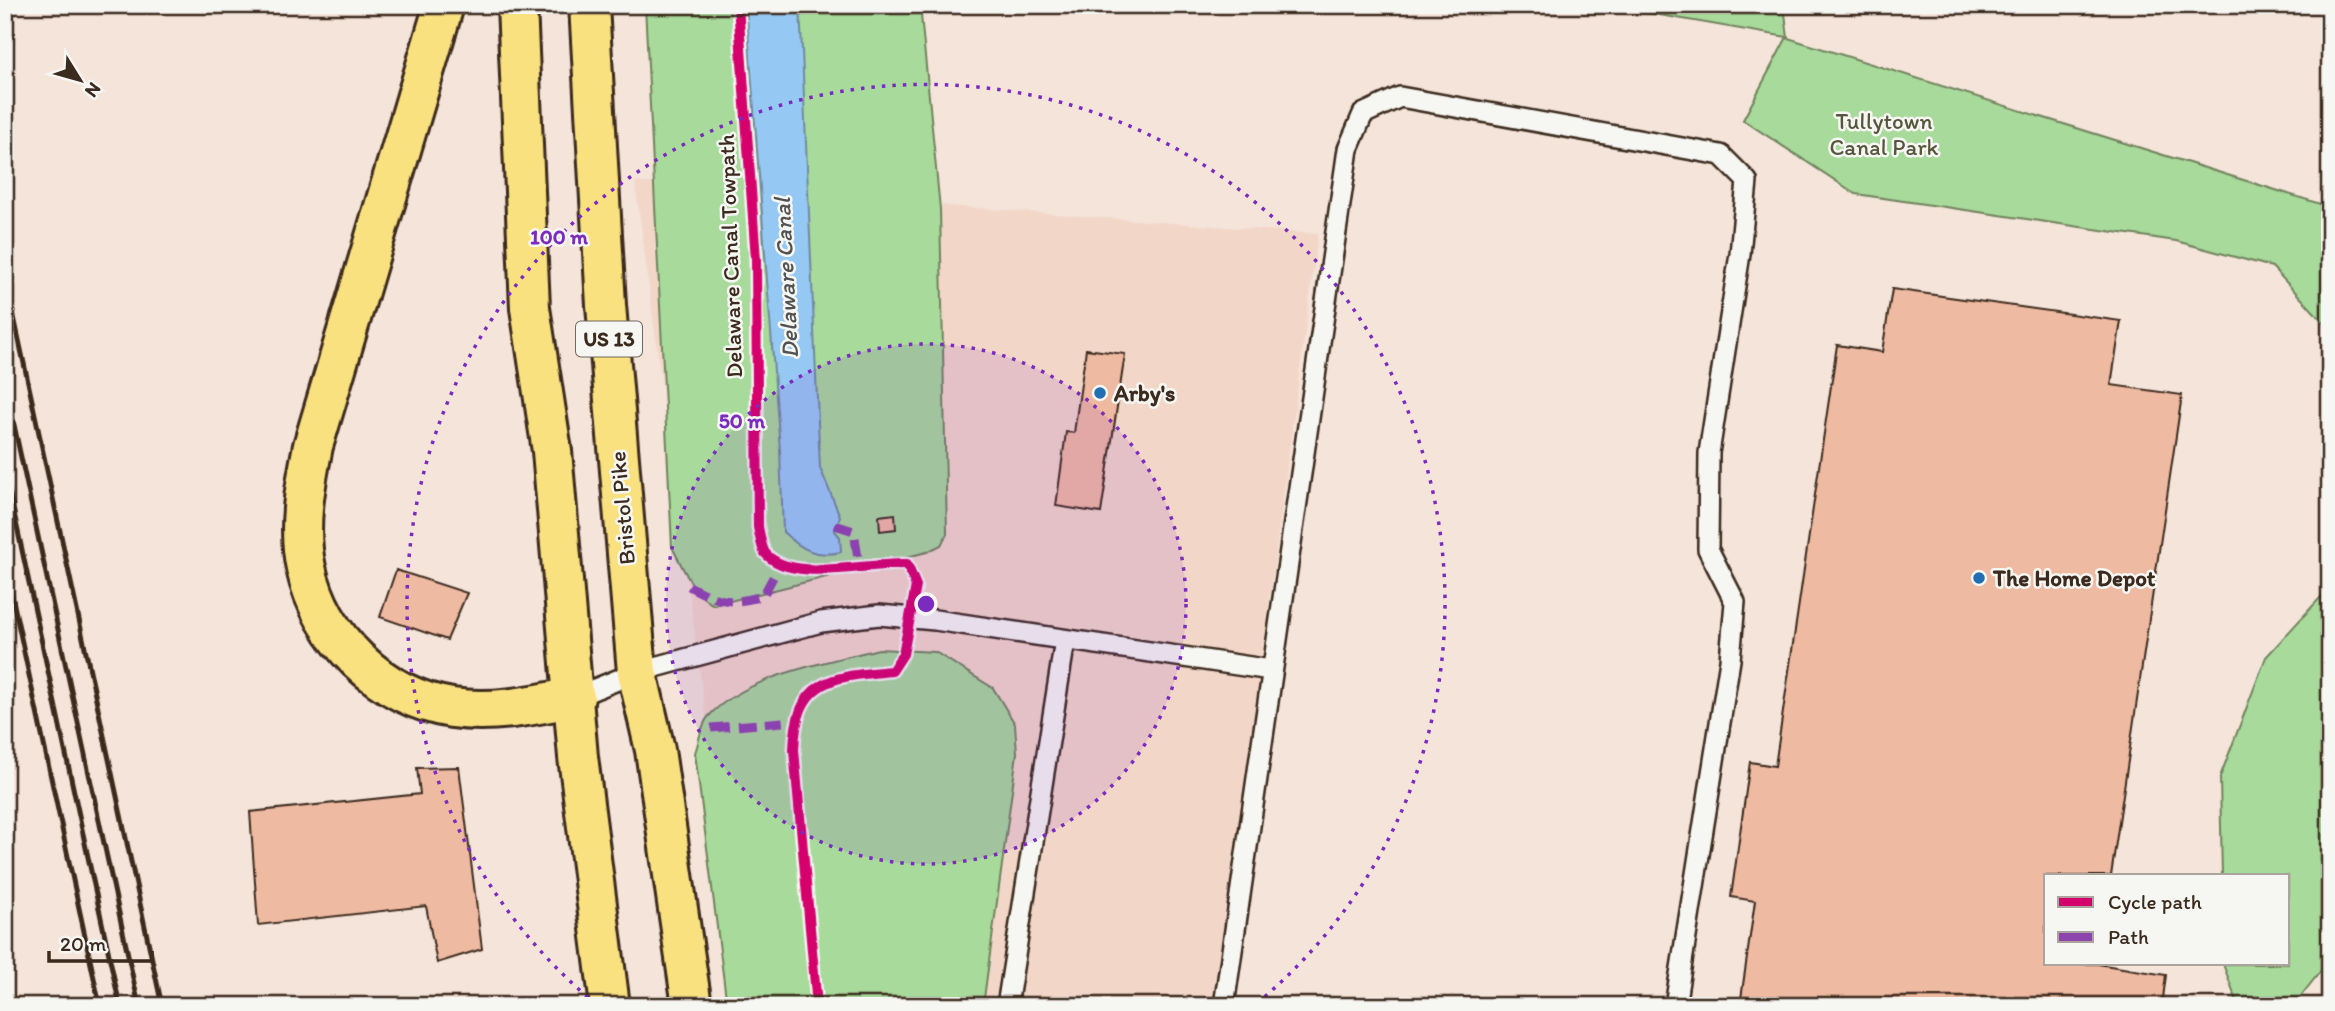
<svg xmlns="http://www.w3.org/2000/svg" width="2335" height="1011" font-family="Itim,sans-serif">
	<rect width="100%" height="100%" fill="#f4e4da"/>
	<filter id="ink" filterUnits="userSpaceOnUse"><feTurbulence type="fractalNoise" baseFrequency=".0143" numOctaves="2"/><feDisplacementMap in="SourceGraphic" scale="14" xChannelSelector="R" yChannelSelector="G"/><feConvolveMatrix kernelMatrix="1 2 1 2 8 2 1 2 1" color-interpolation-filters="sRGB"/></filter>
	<g filter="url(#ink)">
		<path fill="#f2d7c9" d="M635 182 1318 234 1216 1006H744Z"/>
		<g fill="#a7da9b" stroke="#71825c" stroke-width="2">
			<path d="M645 5H920L940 209 947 534 941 545 927 552 714 605C693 595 683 567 672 547Z"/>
			<path d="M1602 5H1784L1788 38 2330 207V329L2272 267 2176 241 1856 194 1743 120 1787 37Z"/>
			<path d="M2330 587V959L2293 1006 2238 1004 2223 964H2288V876H2222L2220 777 2266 657Z"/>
			<path d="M879 649 935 652 993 688 1015 724 1017 753 983 1006H727L695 753C699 742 701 725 708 717 744 676 828 662 879 649Z"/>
		</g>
		<path fill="#95c9f3" stroke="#71899e" stroke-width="2" d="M746 5H800L820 468 840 516 835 531 840 537 841 552C816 558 801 549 783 532L780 450Z"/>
		<g fill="#efbaa2" stroke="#3b2a1e" stroke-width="2">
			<path d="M1892 289 2121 321 2111 385 2182 395 2111 876H2046V964H2098L2166 975 2162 1006H1740L1755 901 1731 897 1750 762 1775 766 1837 345 1882 352Z"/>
			<path d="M1086 349 1125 354 1101 513 1056 506 1066 432 1074 433Z"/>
			<path d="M895 514 896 529 880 531 879 516Z"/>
			<path d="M396 570 467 593 447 640 380 617Z"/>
			<path d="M459 767 482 949 437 963 426 906 258 925 250 812 420 794 417 768Z"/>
		</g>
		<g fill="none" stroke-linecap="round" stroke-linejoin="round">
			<defs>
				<g id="lane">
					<path d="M575 697 637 672 821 622 879 615 935 620 1271 670"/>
					<path d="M1007 1006 1065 640"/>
					<path d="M1224 1006 1348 149 1363 114 1400 97 1721 155 1747 181 1740 254 1709 453 1708 549 1735 602 1730 660 1675 1006"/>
				</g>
				<g id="highway">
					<path d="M444 5 313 446C305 486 297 528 306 568 321 638 381 697 452 708 494 714 534 705 575 697"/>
					<path d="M517 5 530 308 552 451 578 757 610 1006"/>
					<path d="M589 5 606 305 637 672 655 750 692 1006"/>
				</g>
			</defs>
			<use href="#lane" stroke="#3b2a1e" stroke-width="24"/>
			<use href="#highway" stroke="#3b2a1e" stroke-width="44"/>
			<use href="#lane" stroke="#f6f6f2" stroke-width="19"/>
			<use href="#highway" stroke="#fae180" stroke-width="38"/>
			<g stroke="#3b2a1e" stroke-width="5">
				<path d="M5 275 162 1006"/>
				<path d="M5 383 139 1006"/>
				<path d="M5 471 120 1006"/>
				<path d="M5 563 100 1006"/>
			</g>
			<g stroke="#8e44ad" stroke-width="9" stroke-dasharray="18 9" stroke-linecap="butt">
				<path d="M835 525 854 531 859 565"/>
				<path d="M689 586C718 602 731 605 763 596L780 564"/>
				<path d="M711 728 795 721"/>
			</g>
			<defs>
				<path id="cycleway" d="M738 5 756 260 758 527C760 535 761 547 765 553 791 584 870 562 907 564L916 586 903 654 892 671C831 677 796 678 794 750L817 1006"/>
			</defs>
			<use href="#cycleway" stroke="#f6f6f2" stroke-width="15"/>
			<use href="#cycleway" stroke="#d6006c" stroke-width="10"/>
		</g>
	</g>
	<circle cx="926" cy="604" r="260" fill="#7b2cbf" fill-opacity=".12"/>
	<g fill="none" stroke="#7b2cbf" stroke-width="3.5" stroke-dasharray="3.5 7">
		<circle cx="926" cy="604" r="260"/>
		<path d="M596 1004A519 519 0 1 1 1256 1004"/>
	</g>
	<g fill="#1f6fb2" stroke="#f6f6f2" stroke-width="2.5">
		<circle cx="1100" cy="393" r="7"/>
		<circle cx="1979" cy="578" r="7"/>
	</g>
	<g text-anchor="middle" stroke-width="5" stroke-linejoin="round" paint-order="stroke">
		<rect fill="#f6f6f2" stroke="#73675e" stroke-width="2" x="576" y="321.5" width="66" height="35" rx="5"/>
		<g font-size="21" font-weight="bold" fill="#3b2a1e">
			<text x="609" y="346">US 13</text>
		</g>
		<g font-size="23" fill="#56563d" stroke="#f6f6f2">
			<text x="1884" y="129">Tullytown<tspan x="1884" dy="26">Canal Park</tspan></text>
		</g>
		<g font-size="23" fill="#3b2a1e" stroke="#f6f6f2">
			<text transform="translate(730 256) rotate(-92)" y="8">Delaware Canal Towpath</text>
			<text transform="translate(622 508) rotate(-95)" y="8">Bristol Pike</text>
		</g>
		<g font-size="23" font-weight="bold" fill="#3b2a1e" stroke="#f6f6f2" text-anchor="start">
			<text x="1114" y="401">Arby's</text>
			<text x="1993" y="586">The Home Depot</text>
		</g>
		<g font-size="24" font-style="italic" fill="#525253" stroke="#f6f6f2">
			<text transform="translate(786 278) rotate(-93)" y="8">Delaware Canal</text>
		</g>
	</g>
	<circle cx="926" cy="604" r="10" fill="#7b2cbf" stroke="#f6f6f2" stroke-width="3.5"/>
	<g font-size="21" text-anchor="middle" font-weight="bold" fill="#7b2cbf" stroke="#f6f6f2" stroke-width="5" stroke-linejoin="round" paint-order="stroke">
		<text x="559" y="244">100 m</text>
		<text x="742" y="428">50 m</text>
	</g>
	<rect width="2335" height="1011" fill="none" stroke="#f6f6f2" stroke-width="28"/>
	<rect x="14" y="14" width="2307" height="983" fill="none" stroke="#3b2a1e" stroke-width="2.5" filter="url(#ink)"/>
	<rect x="2044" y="874" width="245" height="91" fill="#f6f6f2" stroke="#aba49d" stroke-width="2"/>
	<rect x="2058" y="897" width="35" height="10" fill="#d6006c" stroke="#aba49d" stroke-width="2"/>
	<text x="2108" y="909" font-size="21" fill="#3b2a1e">Cycle path</text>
	<rect x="2058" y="932" width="35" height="10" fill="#8e44ad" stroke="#aba49d" stroke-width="2"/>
	<text x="2108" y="944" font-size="21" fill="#3b2a1e">Path</text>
	<g transform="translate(80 80) rotate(127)" stroke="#f6f6f2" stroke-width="5" paint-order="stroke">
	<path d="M0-5L12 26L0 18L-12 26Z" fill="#3b2a1e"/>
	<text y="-10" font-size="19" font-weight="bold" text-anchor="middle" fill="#3b2a1e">N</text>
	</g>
	<path d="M49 951v10h103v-10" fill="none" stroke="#3b2a1e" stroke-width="3.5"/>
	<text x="60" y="951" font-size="21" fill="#3b2a1e" stroke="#f6f6f2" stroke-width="5" paint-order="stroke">20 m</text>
</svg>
